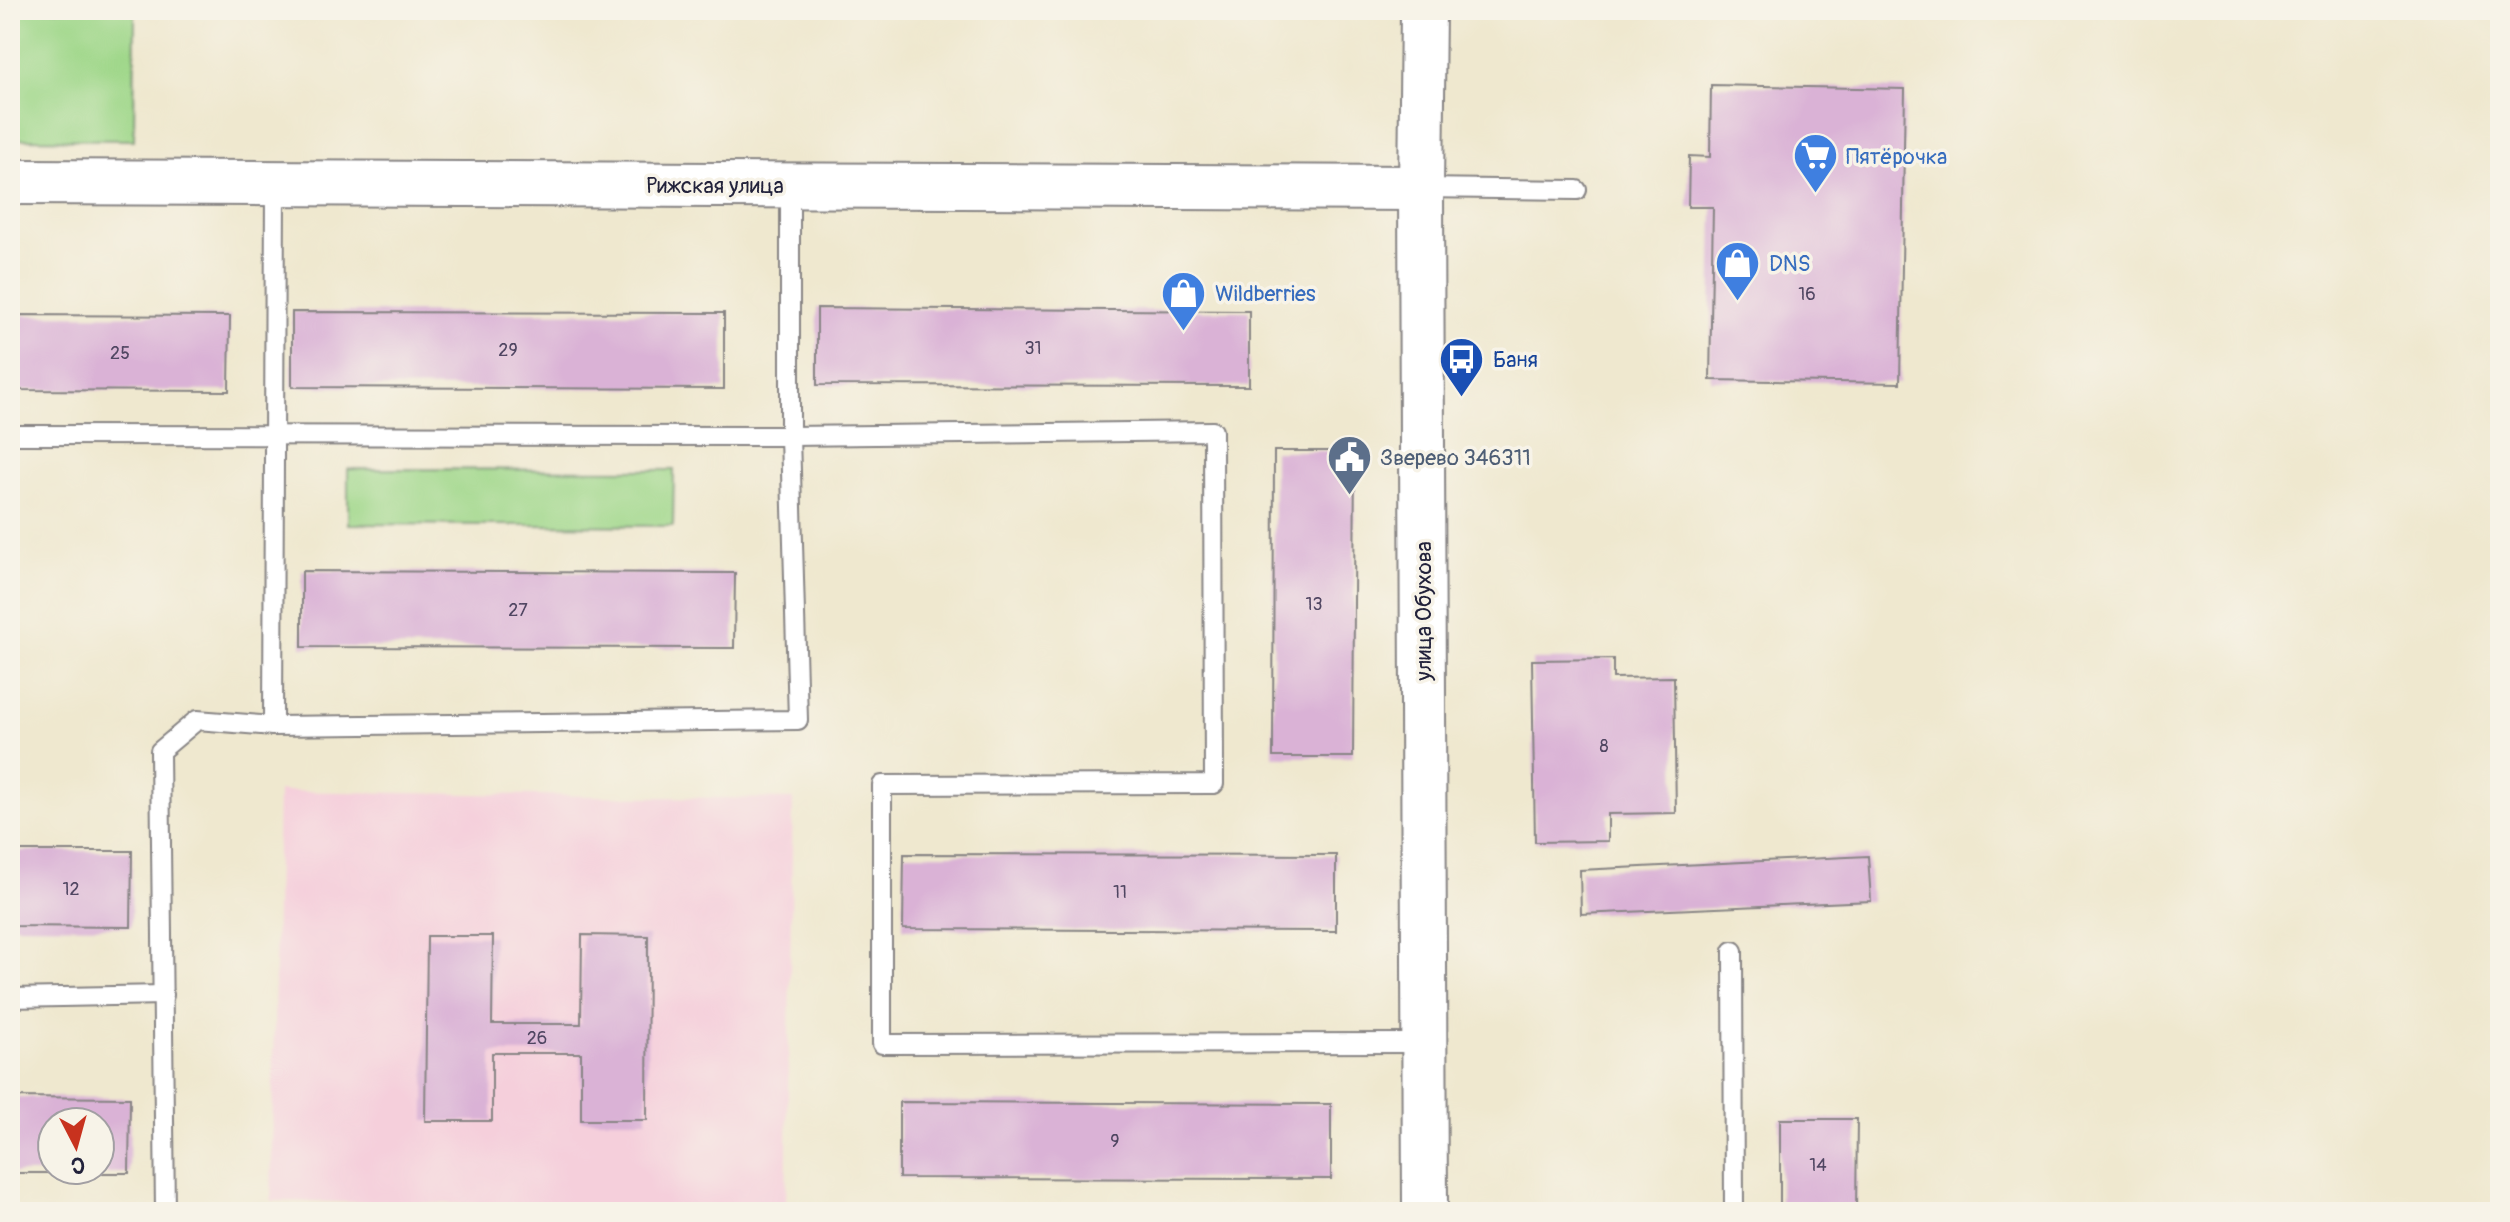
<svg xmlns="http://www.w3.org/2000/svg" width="2510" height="1222" font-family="Pangolin,sans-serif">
	<rect width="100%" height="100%" fill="#f7f3e8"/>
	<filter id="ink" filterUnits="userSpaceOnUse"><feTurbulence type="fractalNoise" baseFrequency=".0125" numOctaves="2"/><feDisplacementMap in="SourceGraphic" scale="16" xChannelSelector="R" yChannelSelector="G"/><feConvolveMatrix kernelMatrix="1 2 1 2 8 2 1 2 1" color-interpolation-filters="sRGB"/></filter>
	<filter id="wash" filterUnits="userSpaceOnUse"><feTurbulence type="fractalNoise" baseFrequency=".006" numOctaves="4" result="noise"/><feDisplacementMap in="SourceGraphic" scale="32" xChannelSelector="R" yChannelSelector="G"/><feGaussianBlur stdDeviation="1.8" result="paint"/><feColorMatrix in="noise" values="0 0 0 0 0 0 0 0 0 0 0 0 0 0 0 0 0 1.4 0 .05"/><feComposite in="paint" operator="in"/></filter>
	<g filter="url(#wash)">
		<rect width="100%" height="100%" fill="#efe8cf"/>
		<path fill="#f5cfdb" d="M278 791 793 799 786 1209 271 1201Z"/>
		<g fill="#9fd789" stroke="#607c62" stroke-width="2">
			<path d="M10 10H135L134 140 10 139Z"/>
			<path d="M348 469 674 470 673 526 348 524Z"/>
		</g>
		<g id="blocks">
			<g fill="#dab2d6" fill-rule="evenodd">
				<path d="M1711 85 1905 89 1900 383 1710 380 1713 207H1688L1689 156 1710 157Z"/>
				<path d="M817 308 1249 311V386L817 385Z"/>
				<path d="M292 312 724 313V389L292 387Z"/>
				<path d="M10 315 230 316 229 391 10 390Z"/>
				<path d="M1274 451H1355L1353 757H1273Z"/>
				<path d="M302 571 735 573 734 648 302 647Z"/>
				<path d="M1613 659V678L1674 677 1676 813 1608 814V841L1535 842 1532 660Z"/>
				<path d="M10 851H132L131 927 10 926Z"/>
				<path d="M904 854 1336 855V931L903 929Z"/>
				<path d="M1868 856 1871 901 1581 914 1580 870Z"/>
				<path d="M582 935 648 936 647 1120H581V1053H492V1121H425L427 936H493L492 1024H581Z"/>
				<path d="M10 1097 130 1098 129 1173H10ZM52 1122H100V1170H52Z"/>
				<path d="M899 1102 1331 1104V1179L899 1178Z"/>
				<path d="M1780 1119H1857L1856 1212H1780Z"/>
			</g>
		</g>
	</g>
	<g filter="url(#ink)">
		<use href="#blocks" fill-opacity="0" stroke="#888585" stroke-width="2"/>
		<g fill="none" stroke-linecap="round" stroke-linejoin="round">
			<defs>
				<g id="lane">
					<path d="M1421 188 1577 190"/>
					<path d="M10 435 790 436 1213 431 1214 784 882 785V1044L1424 1043"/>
					<path d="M273 726 798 720 790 436V185"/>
					<path d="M1733 951 1734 1212"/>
					<path d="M10 998 164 995"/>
					<path d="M165 1212 160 751 197 720 273 726 275 183"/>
				</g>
				<g id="secondary">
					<path d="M1423 10 1421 188 1425 1212"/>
					<path d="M10 182 1421 188"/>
				</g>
			</defs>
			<use href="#lane" stroke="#888585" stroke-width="22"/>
			<use href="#secondary" stroke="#888585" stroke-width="48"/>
			<use href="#lane" stroke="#fff" stroke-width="18"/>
			<use href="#secondary" stroke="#fff" stroke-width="44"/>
		</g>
	</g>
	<defs>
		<symbol id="supermarket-pin" viewBox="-11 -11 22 30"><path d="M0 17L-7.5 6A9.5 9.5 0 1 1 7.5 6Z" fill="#3f7fe0" stroke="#f7f3e8"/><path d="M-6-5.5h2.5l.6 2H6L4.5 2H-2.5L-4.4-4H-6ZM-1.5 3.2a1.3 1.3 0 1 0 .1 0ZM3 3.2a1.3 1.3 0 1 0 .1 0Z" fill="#fff"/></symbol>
		<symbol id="shop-pin" viewBox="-11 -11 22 30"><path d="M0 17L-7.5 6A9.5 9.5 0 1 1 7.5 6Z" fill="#3f7fe0" stroke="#f7f3e8"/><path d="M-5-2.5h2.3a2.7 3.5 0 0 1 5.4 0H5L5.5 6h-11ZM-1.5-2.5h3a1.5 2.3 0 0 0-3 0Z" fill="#fff"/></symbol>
		<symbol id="bus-pin" viewBox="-11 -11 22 30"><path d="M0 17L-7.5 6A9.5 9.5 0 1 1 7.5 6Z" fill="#1a4fb4" stroke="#f7f3e8"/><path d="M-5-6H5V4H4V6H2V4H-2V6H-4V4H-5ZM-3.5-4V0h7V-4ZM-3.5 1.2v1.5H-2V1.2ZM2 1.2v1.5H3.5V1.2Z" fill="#fff"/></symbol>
		<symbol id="civic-pin" viewBox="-11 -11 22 30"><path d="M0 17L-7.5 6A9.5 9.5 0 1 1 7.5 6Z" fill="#5c6f8a" stroke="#f7f3e8"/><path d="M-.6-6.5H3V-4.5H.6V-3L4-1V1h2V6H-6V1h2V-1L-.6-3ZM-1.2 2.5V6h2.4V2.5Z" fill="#fff"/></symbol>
	</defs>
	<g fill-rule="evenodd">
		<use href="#supermarket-pin" x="1790" y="130" width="51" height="69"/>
		<use href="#shop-pin" x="1712" y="238" width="51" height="69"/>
		<use href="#shop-pin" x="1158" y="268" width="51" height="69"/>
		<use href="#bus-pin" x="1436" y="334" width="51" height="69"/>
		<use href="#civic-pin" x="1324" y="432" width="51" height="69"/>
	</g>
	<g text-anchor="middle" stroke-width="7" stroke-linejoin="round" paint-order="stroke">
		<g font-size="18" fill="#504662">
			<text x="1807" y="300">16</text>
			<text x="1033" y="354">31</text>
			<text x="508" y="356">29</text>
			<text x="120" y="359">25</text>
			<text x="1314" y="610">13</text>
			<text x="518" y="616">27</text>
			<text x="1604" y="752">8</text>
			<text x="71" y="895">12</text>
			<text x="1120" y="898">11</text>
			<text x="537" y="1044">26</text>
			<text x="1115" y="1147">9</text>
			<text x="1818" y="1171">14</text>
		</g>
		<g font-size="22" fill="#366cbe" stroke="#f7f3e8" text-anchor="start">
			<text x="1846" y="164">Пятёрочка</text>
			<text x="1769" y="271">DNS</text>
			<text x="1215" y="301">Wildberries</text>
		</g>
		<g font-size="22" fill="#22223b" stroke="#f7f3e8">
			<text x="715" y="193">Рижская улица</text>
			<text transform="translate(1423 611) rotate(-90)" y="8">улица Обухова</text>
		</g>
		<g font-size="22" fill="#164399" stroke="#f7f3e8" text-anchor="start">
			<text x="1493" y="367">Баня</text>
		</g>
		<g font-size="22" fill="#4e5e75" stroke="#f7f3e8" text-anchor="start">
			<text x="1380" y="465">Зверево 346311</text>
		</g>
	</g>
	<rect width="2510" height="1222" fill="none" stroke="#f7f3e8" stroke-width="40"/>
	<g transform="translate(76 1146) rotate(174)"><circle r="38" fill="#f7f3e8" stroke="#a29fa3" stroke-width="2"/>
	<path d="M0-6L14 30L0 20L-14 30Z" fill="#c8321e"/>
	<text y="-12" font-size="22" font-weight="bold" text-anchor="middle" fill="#22223b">С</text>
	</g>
</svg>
